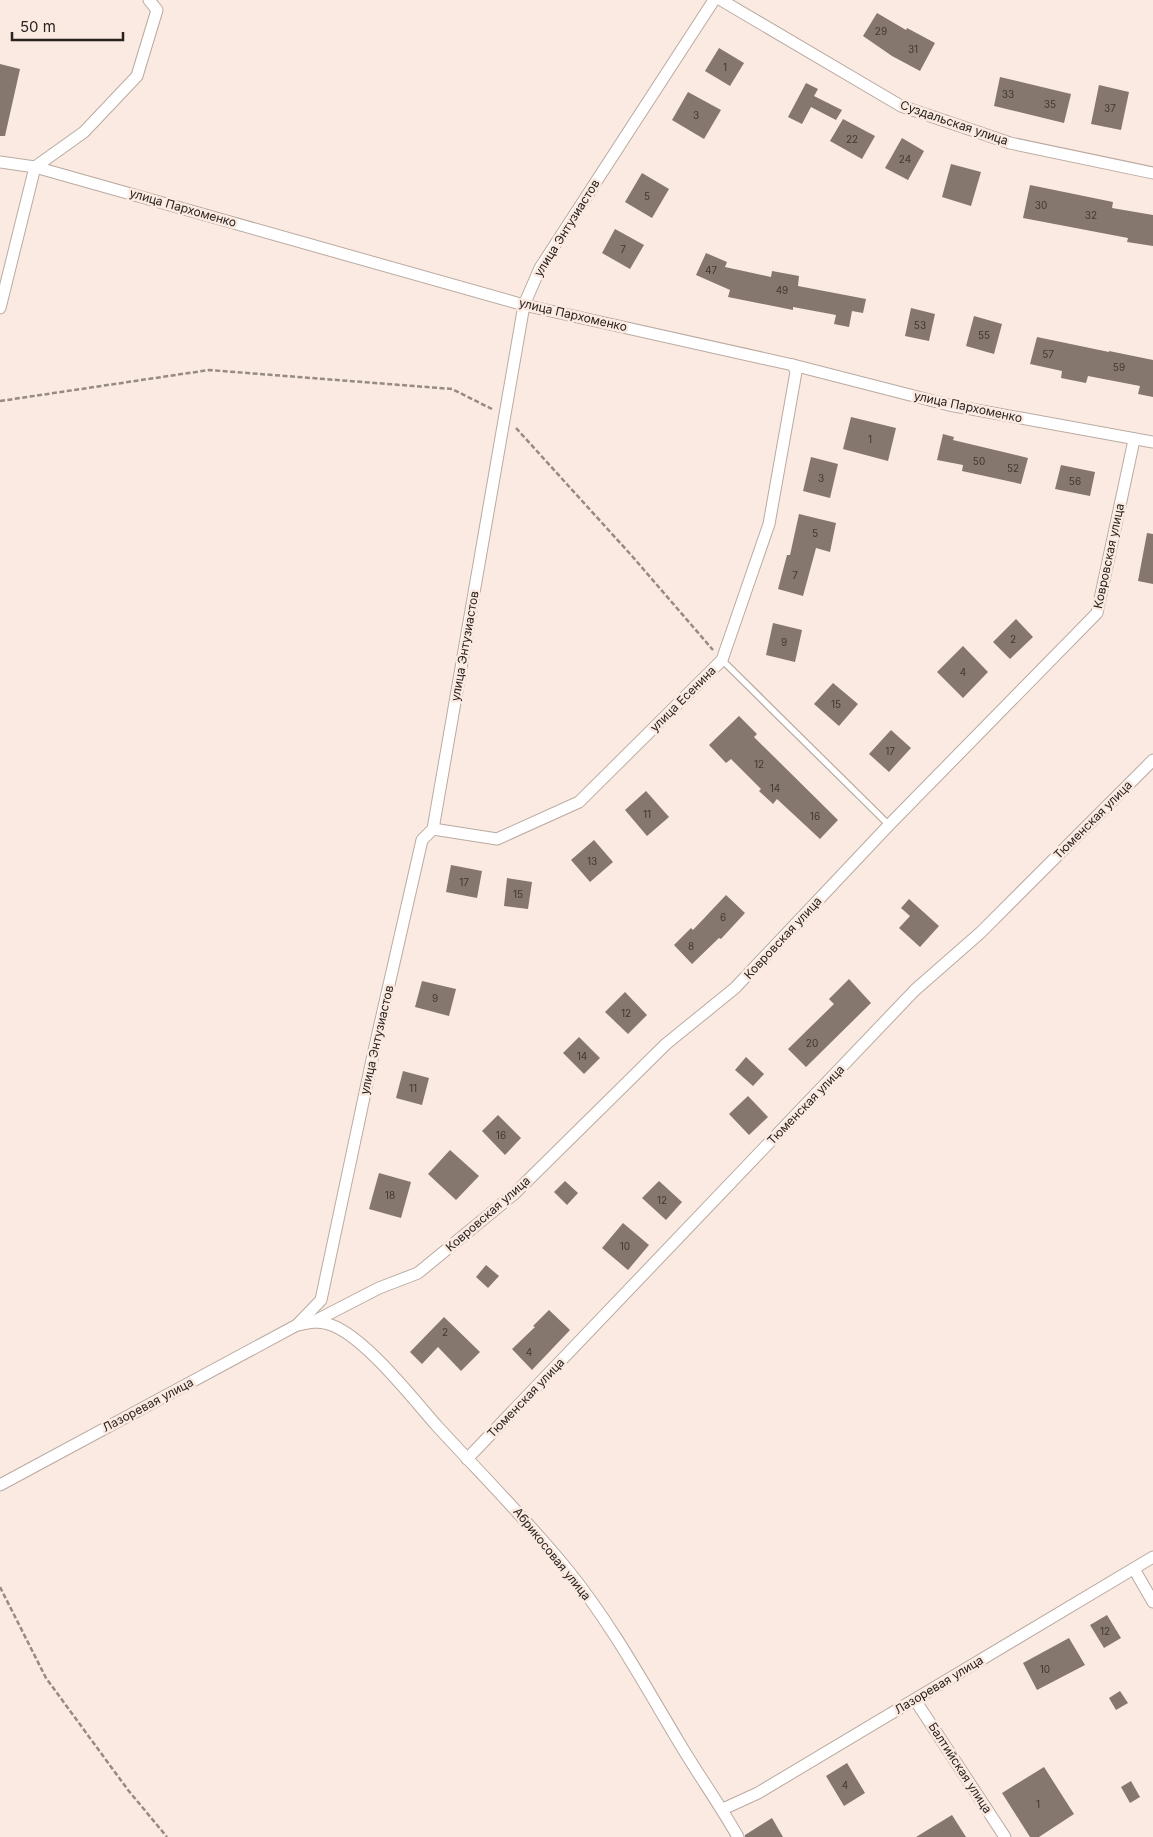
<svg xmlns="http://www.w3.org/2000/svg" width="1153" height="1837" font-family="Inter,sans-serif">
	<rect width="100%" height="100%" fill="#fbeae1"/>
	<g fill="#85766e">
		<path d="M877 13 906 30 907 28 935 43 920 71 892 56 863 36Z"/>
		<path d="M719 48 744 63 730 86 705 71Z"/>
		<path d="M0 64 20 69 5 136H0Z"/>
		<path d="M1000 77 1071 94 1064 123 994 106Z"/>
		<path d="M806 83 818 89 814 96 842 110 836 120 811 107 802 124 788 117Z"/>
		<path d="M1099 85 1129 92 1121 130 1091 124Z"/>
		<path d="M688 92 721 110 704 139 672 120Z"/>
		<path d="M843 119 875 136 862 159 830 141Z"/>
		<path d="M902 138 924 151 908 180 885 168Z"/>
		<path d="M951 164 981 172 971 206 942 197Z"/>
		<path d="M642 173 669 189 652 218 625 202Z"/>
		<path d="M1030 185 1113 202 1112 208 1153 215V246L1127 242 1128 238 1023 218Z"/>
		<path d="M615 229 644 245 630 269 602 253Z"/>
		<path d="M706 253 727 262 725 267 771 277 772 271 799 276 798 286 866 299 863 313 852 311 849 327 834 324 836 315 793 307V310L728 297 730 290 696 275Z"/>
		<path d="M911 308 935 314 929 341 905 336Z"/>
		<path d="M974 316 1002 324 994 354 966 346Z"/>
		<path d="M1037 337 1109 352V351L1153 360V397L1138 394 1140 386 1088 376 1086 383 1061 378 1062 371 1030 364Z"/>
		<path d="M851 417 896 428 888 461 843 449Z"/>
		<path d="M943 434 954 437 953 440 1028 458 1021 484 962 471 963 465 937 460Z"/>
		<path d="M811 457 838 464 830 498 803 491Z"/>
		<path d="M1061 465 1095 472 1090 496 1055 489Z"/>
		<path d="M799 514 836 523 830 552 816 548 803 596 778 589 787 555H790Z"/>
		<path d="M1147 533 1153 534V584L1138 581Z"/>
		<path d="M1016 619 1033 637 1010 659 993 642Z"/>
		<path d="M773 623 802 630 795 662 766 655Z"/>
		<path d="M963 646 988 672 963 698 937 672Z"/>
		<path d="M833 683 858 704 839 726 814 704Z"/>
		<path d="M739 716 757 734 754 737 838 820 820 839 777 799 773 804 759 791 761 789 731 759 726 763 709 745Z"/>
		<path d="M891 730 911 748 889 772 869 754Z"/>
		<path d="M646 791 669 817 647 836 625 810Z"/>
		<path d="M594 840 613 862 590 882 571 860Z"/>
		<path d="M451 865 482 871 477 898 446 892Z"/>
		<path d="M507 878 532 882 528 909 504 906Z"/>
		<path d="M726 895 745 913 721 939 719 938 692 964 674 945 691 928 693 930Z"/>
		<path d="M909 899 939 926 920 947 899 928 910 916 901 908Z"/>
		<path d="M849 979 871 1003 806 1067 788 1049 834 1004 829 999Z"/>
		<path d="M422 981 456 989 449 1016 415 1007Z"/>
		<path d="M625 992 647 1015 628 1034 605 1012Z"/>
		<path d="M579 1037 600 1058 584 1074 563 1053Z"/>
		<path d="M746 1057 764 1074 753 1086 735 1070Z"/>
		<path d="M403 1071 429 1078 422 1105 396 1098Z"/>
		<path d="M748 1096 768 1117 749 1135 729 1114Z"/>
		<path d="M498 1115 521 1138 505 1155 482 1131Z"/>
		<path d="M450 1150 479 1176 456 1200 428 1174Z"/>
		<path d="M379 1173 411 1182 401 1218 369 1209Z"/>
		<path d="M565 1181 578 1193 567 1205 554 1192Z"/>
		<path d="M659 1181 682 1202 666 1220 642 1198Z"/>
		<path d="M623 1223 649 1245 628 1270 602 1248Z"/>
		<path d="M486 1265 499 1276 488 1288 476 1277Z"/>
		<path d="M549 1310 570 1330 532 1370 512 1349 535 1327 533 1326Z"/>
		<path d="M444 1317 480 1352 461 1371 438 1347 422 1364 410 1352Z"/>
		<path d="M1107 1615 1121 1638 1104 1648 1090 1625Z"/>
		<path d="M1069 1638 1085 1665 1037 1690 1023 1663Z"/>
		<path d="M1120 1691 1128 1703 1116 1710 1109 1698Z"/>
		<path d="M847 1763 865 1793 844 1806 826 1776Z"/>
		<path d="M1044 1767 1074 1814 1039 1837H1030L1002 1793Z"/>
		<path d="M1131 1781 1140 1797 1130 1803 1121 1787Z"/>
		<path d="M952 1815 966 1837H916Z"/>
		<path d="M772 1818 783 1837H745V1835Z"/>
	</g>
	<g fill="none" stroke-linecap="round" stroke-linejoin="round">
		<defs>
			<path id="lane" d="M722 660 889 825"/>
			<g id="street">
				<path d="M721 0 901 106 1010 143 1153 173"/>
				<path d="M0 162 35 167 524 305 793 365 949 405 1153 442"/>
				<path d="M0 308 35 167 84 132 137 76 157 10 149 0"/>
				<path d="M433 829 497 839 579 802 722 660 769 524 796 372 793 365"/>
				<path d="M313 1322C317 1322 323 1322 328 1324 362 1333 413 1399 437 1426 481 1474 526 1519 567 1569 611 1623 644 1684 680 1744 699 1776 720 1805 738 1837"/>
				<path d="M297 1325 321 1300 373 1055 422 840 433 829 524 305 540 268 714 0"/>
				<path d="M467 1459 915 990 980 933 1153 760"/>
				<path d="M0 1485 297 1325 313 1322 379 1288 418 1273 514 1194 666 1044 735 988 889 825 1097 613 1134 440"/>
				<path d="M1134 1569 1153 1602"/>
				<path d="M915 1700 1005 1837"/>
				<path d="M723 1809 758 1793 1153 1557"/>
			</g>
		</defs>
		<use href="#lane" stroke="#baaaa1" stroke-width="8"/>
		<use href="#street" stroke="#baaaa1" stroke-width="13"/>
		<g stroke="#958a84" stroke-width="2.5" stroke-dasharray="5 2.5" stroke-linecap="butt">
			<path d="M0 401 209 370 452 389 492 409"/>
			<path d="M516 428 632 556 713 650"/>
			<path d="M0 1587 46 1678 128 1790 167 1837"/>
		</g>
		<use href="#lane" stroke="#fff" stroke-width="5.5"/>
		<use href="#street" stroke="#fff" stroke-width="11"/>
	</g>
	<g text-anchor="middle" stroke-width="5" stroke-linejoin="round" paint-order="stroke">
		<g font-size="10" fill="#403834">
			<text x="881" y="35">29</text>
			<text x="913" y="53">31</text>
			<text x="725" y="71">1</text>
			<text x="1008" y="98">33</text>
			<text x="1050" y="108">35</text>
			<text x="1110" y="112">37</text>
			<text x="696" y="119">3</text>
			<text x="852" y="143">22</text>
			<text x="905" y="163">24</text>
			<text x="647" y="200">5</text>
			<text x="1041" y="209">30</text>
			<text x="1091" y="219">32</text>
			<text x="623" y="253">7</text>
			<text x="711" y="274">47</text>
			<text x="782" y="294">49</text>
			<text x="920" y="329">53</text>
			<text x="984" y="339">55</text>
			<text x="1048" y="358">57</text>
			<text x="1119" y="371">59</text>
			<text x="870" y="443">1</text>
			<text x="979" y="465">50</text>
			<text x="1013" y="472">52</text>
			<text x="821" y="482">3</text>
			<text x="1075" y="485">56</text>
			<text x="815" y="537">5</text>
			<text x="795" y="579">7</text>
			<text x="1013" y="643">2</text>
			<text x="784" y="646">9</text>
			<text x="963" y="676">4</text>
			<text x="836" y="708">15</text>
			<text x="890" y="755">17</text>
			<text x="759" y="768">12</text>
			<text x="775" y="792">14</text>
			<text x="647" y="818">11</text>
			<text x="815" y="820">16</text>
			<text x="592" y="865">13</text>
			<text x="464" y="886">17</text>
			<text x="518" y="898">15</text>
			<text x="723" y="921">6</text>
			<text x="691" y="950">8</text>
			<text x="435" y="1002">9</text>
			<text x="626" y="1017">12</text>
			<text x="812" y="1047">20</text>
			<text x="582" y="1060">14</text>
			<text x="413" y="1092">11</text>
			<text x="501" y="1139">16</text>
			<text x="390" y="1199">18</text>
			<text x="662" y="1204">12</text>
			<text x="625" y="1250">10</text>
			<text x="445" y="1336">2</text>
			<text x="529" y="1356">4</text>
			<text x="1105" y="1635">12</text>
			<text x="1045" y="1673">10</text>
			<text x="845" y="1789">4</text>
			<text x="1038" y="1808">1</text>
		</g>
		<g font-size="12" fill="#292320" stroke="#fbeae1">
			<text transform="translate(954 123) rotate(19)" y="4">Суздальская улица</text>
			<text transform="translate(183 208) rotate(16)" y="4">улица Пархоменко</text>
			<text transform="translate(567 228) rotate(-58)" y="4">улица Энтузиастов</text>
			<text transform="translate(573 315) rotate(13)" y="4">улица Пархоменко</text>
			<text transform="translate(968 407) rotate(12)" y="4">улица Пархоменко</text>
			<text transform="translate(1109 556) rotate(-78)" y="4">Ковровская улица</text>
			<text transform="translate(465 646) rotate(-80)" y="4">улица Энтузиастов</text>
			<text transform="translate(683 699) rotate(-45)" y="4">улица Есенина</text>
			<text transform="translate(1093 820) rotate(-45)" y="4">Тюменская улица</text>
			<text transform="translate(783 938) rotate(-47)" y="4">Ковровская улица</text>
			<text transform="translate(377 1040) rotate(-77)" y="4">улица Энтузиастов</text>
			<text transform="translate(806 1105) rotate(-46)" y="4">Тюменская улица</text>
			<text transform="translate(488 1214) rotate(-41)" y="4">Ковровская улица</text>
			<text transform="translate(526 1398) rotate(-46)" y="4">Тюменская улица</text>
			<text transform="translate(148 1405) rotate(-28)" y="4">Лазоревая улица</text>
			<text transform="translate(552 1554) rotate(51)" y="4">Абрикосовая улица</text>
			<text transform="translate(939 1685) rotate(-31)" y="4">Лазоревая улица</text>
			<text transform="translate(960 1768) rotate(57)" y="4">Балтийская улица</text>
		</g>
	</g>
	<path d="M12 32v8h111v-8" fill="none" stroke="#292320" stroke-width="2.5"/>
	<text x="20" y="32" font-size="15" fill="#292320" stroke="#fbeae1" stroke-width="4" paint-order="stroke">50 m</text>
</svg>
